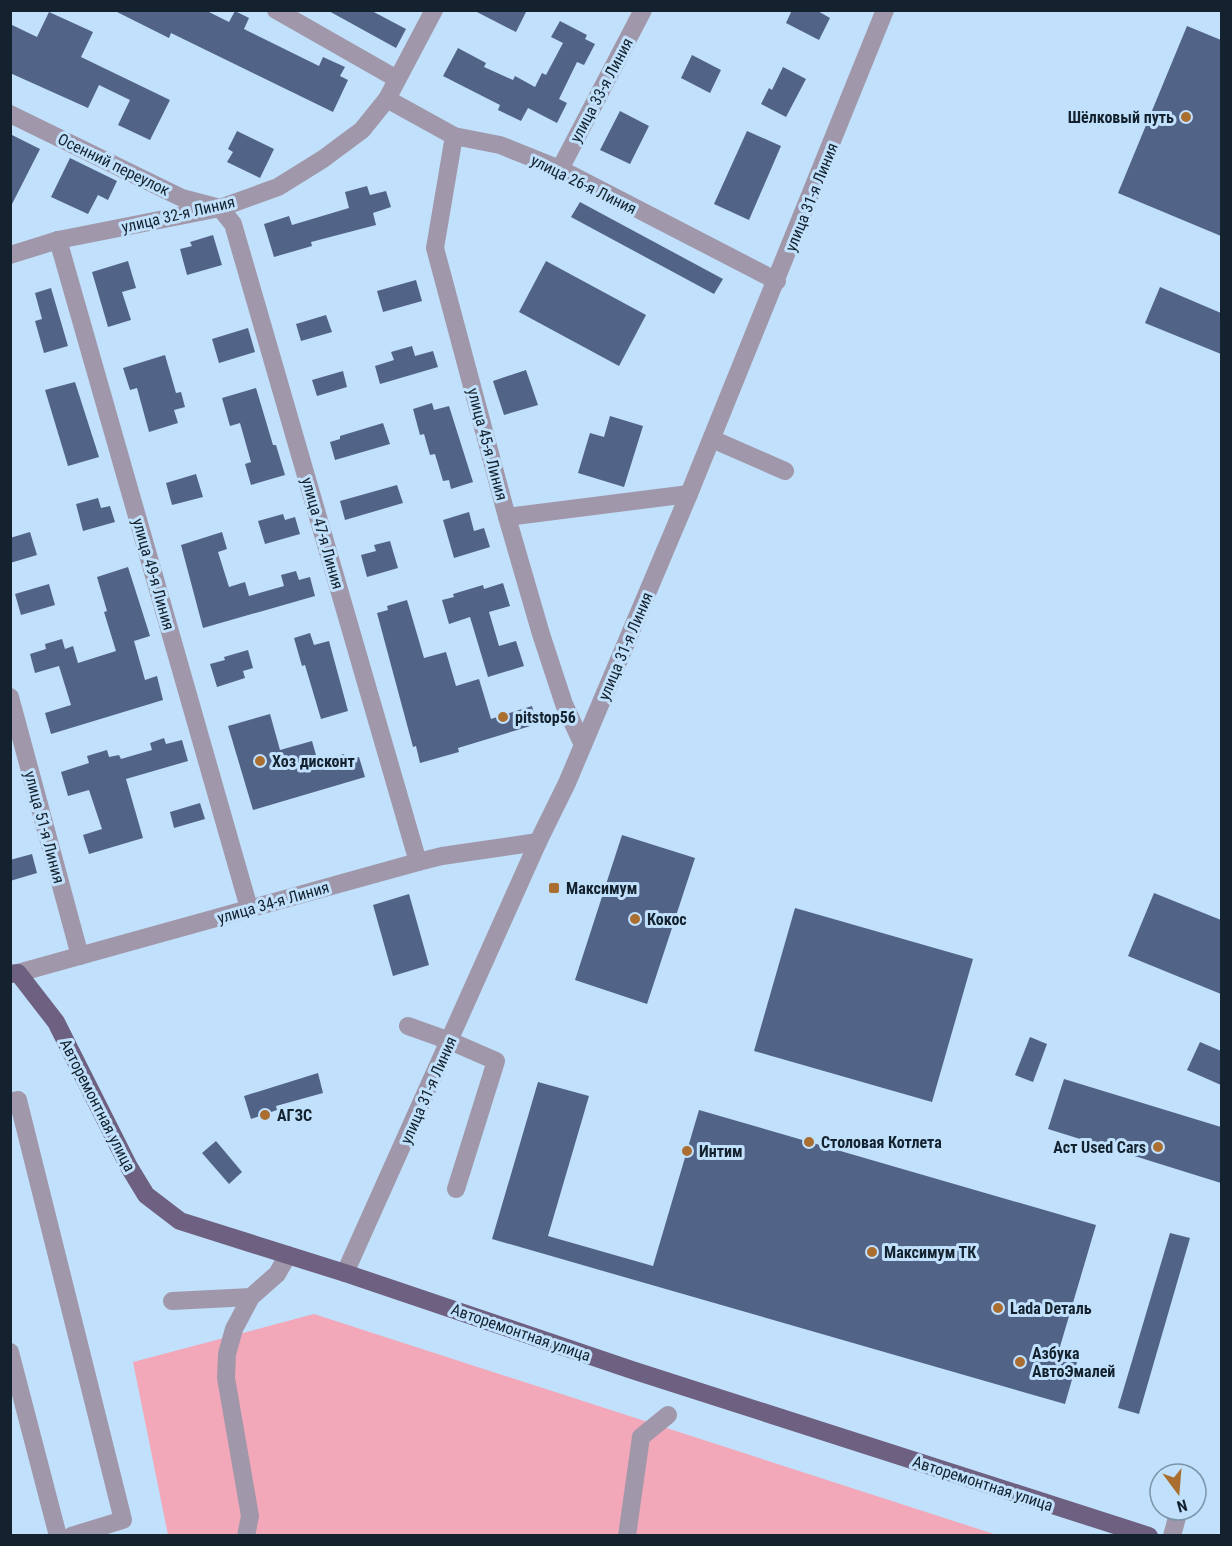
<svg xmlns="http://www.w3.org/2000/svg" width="1232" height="1546" font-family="'Roboto Condensed',sans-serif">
	<rect width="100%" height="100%" fill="#c1e0fb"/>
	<path fill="#f2a8b8" d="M314 1314 997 1535H168L133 1362Z"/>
	<g fill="#526388">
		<path d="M113 10H205L229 22 235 11 249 18 244 29 319 66 323 57 345 67 340 76 348 80 333 112 171 33 169 38Z"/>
		<path d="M327 10H370L406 29 396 48Z"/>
		<path d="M473 10H527L516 32Z"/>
		<path d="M792 10H816L830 18 819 40 786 23Z"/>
		<path d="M49 12 93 32 81 57 170 100 150 140 118 125 130 100 99 85 88 108 10 73V24L37 37Z"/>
		<path d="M560 21 587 35 585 39 595 44 584 65 577 62 559 99 567 103 557 123 528 108 521 121 498 110 500 105 443 76 458 48 486 63 484 67 513 80 515 76 535 87 542 73 546 75 563 43 551 37Z"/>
		<path d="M1187 26 1221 40V236L1118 193Z"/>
		<path d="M692 55 721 70 710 93 681 78Z"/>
		<path d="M783 67 806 79 786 117 761 104 769 88 772 90Z"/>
		<path d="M620 111 649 126 630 164 600 150Z"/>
		<path d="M237 131 274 149 260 178 227 162 233 152 228 149Z"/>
		<path d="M747 131 781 146 749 220 714 204Z"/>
		<path d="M10 134 40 149 10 208Z"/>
		<path d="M70 158 117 181 108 200 98 195 88 214 51 197Z"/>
		<path d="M367 186 370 195 386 191 391 207 373 213 376 225 311 242 312 246 274 257 264 224 289 216 292 225 349 208 345 192Z"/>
		<path d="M580 202 723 279 714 294 571 217Z"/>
		<path d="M213 235 222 265 187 275 180 249 192 246 190 242Z"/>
		<path d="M128 261 136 288 122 292 131 320 108 327 92 272Z"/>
		<path d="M546 261 646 315 619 366 519 312Z"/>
		<path d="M416 280 422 301 383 312 377 291Z"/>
		<path d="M1160 287 1221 313V354L1145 323Z"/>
		<path d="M51 288 68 346 44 353 35 321 42 319 35 293Z"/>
		<path d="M326 315 332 332 301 341 296 324Z"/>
		<path d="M248 328 255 352 219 363 212 339Z"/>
		<path d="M412 346 415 356 433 351 438 367 380 384 375 366 394 360 391 352Z"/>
		<path d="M165 355 176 393 181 392 185 407 174 410 178 423 149 432 137 388 130 390 123 368Z"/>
		<path d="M526 370 538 405 504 415 493 381Z"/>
		<path d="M343 371 347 387 317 396 312 380Z"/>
		<path d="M75 382 99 457 68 466 45 390Z"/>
		<path d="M256 388 273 445H276L285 475 251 485 245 464 251 462 240 423 230 426 222 398Z"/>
		<path d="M432 403 434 410 449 406 473 482 451 489 449 480 443 481 435 454 430 455 424 434 420 435 413 409Z"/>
		<path d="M610 416 643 426 624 487 578 473 590 433 604 437Z"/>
		<path d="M383 423 390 444 335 460 330 442 340 439V436Z"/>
		<path d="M196 474 203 497 172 505 166 483Z"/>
		<path d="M397 485 403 503 345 520 340 501Z"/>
		<path d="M98 498 101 508 110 506 115 522 83 531 76 504Z"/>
		<path d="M469 512 474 531 484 528 490 547 454 558 443 520Z"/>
		<path d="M283 514 285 520 295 517 300 534 265 544 258 521Z"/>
		<path d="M30 532 37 555 10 563V538Z"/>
		<path d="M222 532 227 549 218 552 229 587 245 582 249 596 284 586 281 575 296 571 299 580 310 577 315 596 203 628 181 545Z"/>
		<path d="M390 541 398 568 367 577 361 555 376 551 374 545Z"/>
		<path d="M128 567 150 636 134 641 145 680 157 676 163 700 51 734 45 713 71 705 59 666 35 673 30 654 46 649 45 644 62 639 65 649 73 646 78 663 116 651 104 612 107 611 97 577Z"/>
		<path d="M503 583 510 606 489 612 499 646 516 641 524 666 488 677 470 617 449 624 442 600 454 597 453 594 483 585 484 589Z"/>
		<path d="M49 584 55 605 21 615 15 594Z"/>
		<path d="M407 600 424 658 446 652 456 686 479 679 491 719 532 706 537 724 458 748 459 752 420 763 416 746 413 747 377 613 388 610 387 606Z"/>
		<path d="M310 633 314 645 329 641 348 711 321 719 305 665 302 666 294 638Z"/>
		<path d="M248 650 253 668 243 671 245 678 217 687 210 664 225 660 224 657Z"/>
		<path d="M270 714 280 750 312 741 318 762 344 754 346 761 359 757 365 777 253 810 228 726Z"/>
		<path d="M164 738 166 744 182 740 188 761 126 779 143 838 89 854 83 835 102 829 89 790 68 796 61 772 89 763 87 756 107 750 109 757 119 755 121 759 152 750 150 743Z"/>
		<path d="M200 803 205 819 174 828 170 812Z"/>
		<path d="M622 835 695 858 647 1004 575 980Z"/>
		<path d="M32 854 37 873 10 881V860Z"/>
		<path d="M1154 893 1221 920V994L1128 956Z"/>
		<path d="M409 894 429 965 393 976 373 905Z"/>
		<path d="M795 908 973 959 932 1102 754 1051Z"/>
		<path d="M1030 1037 1047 1044 1033 1082 1015 1075Z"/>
		<path d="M1200 1042 1221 1051V1085L1187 1070Z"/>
		<path d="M318 1073 323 1093 276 1106 277 1110 251 1119 244 1096Z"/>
		<path d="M1064 1079 1221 1127V1183L1048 1129Z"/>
		<path d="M538 1082 589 1096 548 1236 653 1266 699 1110 1096 1225 1059 1350 1079 1355 1065 1404 492 1239Z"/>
		<path d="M216 1141 242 1172 229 1184 202 1153Z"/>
		<path d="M1170 1233 1190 1238 1139 1414 1118 1408Z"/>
	</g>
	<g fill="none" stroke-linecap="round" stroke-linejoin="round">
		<g stroke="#a098aa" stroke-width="18">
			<path d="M276 10 397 79"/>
			<path d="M387 99 454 136 500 145 560 169 777 281"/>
			<path d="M10 114 182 198 220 208 233 224 418 862"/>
			<path d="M454 136 435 248 507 517 541 634 564 704 583 745"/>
			<path d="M560 169 643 10"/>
			<path d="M58 240 249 908"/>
			<path d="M10 255 58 240 220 208 278 187 323 159 362 130 387 99 434 10"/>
			<path d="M712 439 785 471"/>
			<path d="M507 517 689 494"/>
			<path d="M10 697 80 956"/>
			<path d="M18 973 418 862 442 856 538 842"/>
			<path d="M408 1026 450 1041 496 1061 456 1189"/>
			<path d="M10 1102 18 1100 123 1520 71 1536"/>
			<path d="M345 1273 538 842 567 783 689 494 885 10"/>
			<path d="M172 1301 251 1297"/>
			<path d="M10 1352 58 1536"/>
			<path d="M246 1536 250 1516 226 1378 227 1354 234 1329 251 1297 277 1274 288 1255"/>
			<path d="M627 1536 641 1437 668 1415"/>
			<path d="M1172 1536 1179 1510"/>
		</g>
		<path stroke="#6e6080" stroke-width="18" d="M10 974 18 973 56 1022 129 1167 146 1195 180 1221 345 1273 632 1370 1149 1536"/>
	</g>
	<g fill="#aa6f30" stroke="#c1e0fb" stroke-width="2">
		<circle cx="1186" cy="117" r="6"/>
		<circle cx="503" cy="717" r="6"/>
		<circle cx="260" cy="761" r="6"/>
		<rect x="548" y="882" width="12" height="12" rx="3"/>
		<circle cx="635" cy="919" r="6"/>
		<circle cx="265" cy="1115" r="6"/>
		<circle cx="809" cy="1142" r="6"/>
		<circle cx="1158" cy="1147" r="6"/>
		<circle cx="687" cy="1151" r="6"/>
		<circle cx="872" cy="1252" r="6"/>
		<circle cx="998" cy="1308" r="6"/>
		<circle cx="1020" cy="1362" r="6"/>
	</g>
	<g text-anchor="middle" stroke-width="6" stroke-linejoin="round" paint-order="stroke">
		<g font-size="16" fill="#13222e" stroke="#c1e0fb">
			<text transform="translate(601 90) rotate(-62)" y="6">улица 33-я Линия</text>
			<text transform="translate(114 164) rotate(26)" y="6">Осенний переулок</text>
			<text transform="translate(584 184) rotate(26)" y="6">улица 26-я Линия</text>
			<text transform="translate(811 197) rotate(-68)" y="6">улица 31-я Линия</text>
			<text transform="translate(178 214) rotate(-13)" y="6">улица 32-я Линия</text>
			<text transform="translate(488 444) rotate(75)" y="6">улица 45-я Линия</text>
			<text transform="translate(323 533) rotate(74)" y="6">улица 47-я Линия</text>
			<text transform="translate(154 574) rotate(74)" y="6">улица 49-я Линия</text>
			<text transform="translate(625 646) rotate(-67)" y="6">улица 31-я Линия</text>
			<text transform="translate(45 827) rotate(75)" y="6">улица 51-я Линия</text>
			<text transform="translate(273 902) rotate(-16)" y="6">улица 34-я Линия</text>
			<text transform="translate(428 1090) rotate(-66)" y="6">улица 31-я Линия</text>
			<text transform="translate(98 1105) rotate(63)" y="6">Авторемонтная улица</text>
			<text transform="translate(521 1332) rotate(19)" y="6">Авторемонтная улица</text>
			<text transform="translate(983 1483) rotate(18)" y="6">Авторемонтная улица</text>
		</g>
		<g font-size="16" font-weight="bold" fill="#13222e" stroke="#c1e0fb" text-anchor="start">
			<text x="1174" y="123" text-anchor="end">Шёлковый путь</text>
			<text x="515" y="723">pitstop56</text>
			<text x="272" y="767">Хоз дисконт</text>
			<text x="566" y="894">Максимум</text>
			<text x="647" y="925">Кокос</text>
			<text x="277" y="1121">АГЗС</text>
			<text x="821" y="1148">Столовая Котлета</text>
			<text x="1146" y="1153" text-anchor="end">Аст Used Cars</text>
			<text x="699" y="1157">Интим</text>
			<text x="884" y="1258">Максимум ТК</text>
			<text x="1010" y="1314">Lada Dеталь</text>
			<text x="1032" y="1359">Азбука<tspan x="1032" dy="18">АвтоЭмалей</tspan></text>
		</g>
	</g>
	<rect width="1232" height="1546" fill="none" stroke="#13222e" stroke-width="24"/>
	<g transform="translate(1178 1492) rotate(164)"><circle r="28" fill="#c1e0fb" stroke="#7b94a9" stroke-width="1.5"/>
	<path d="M0-4.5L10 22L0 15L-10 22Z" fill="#aa6f30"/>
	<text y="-9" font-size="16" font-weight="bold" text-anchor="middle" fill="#13222e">N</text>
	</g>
</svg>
